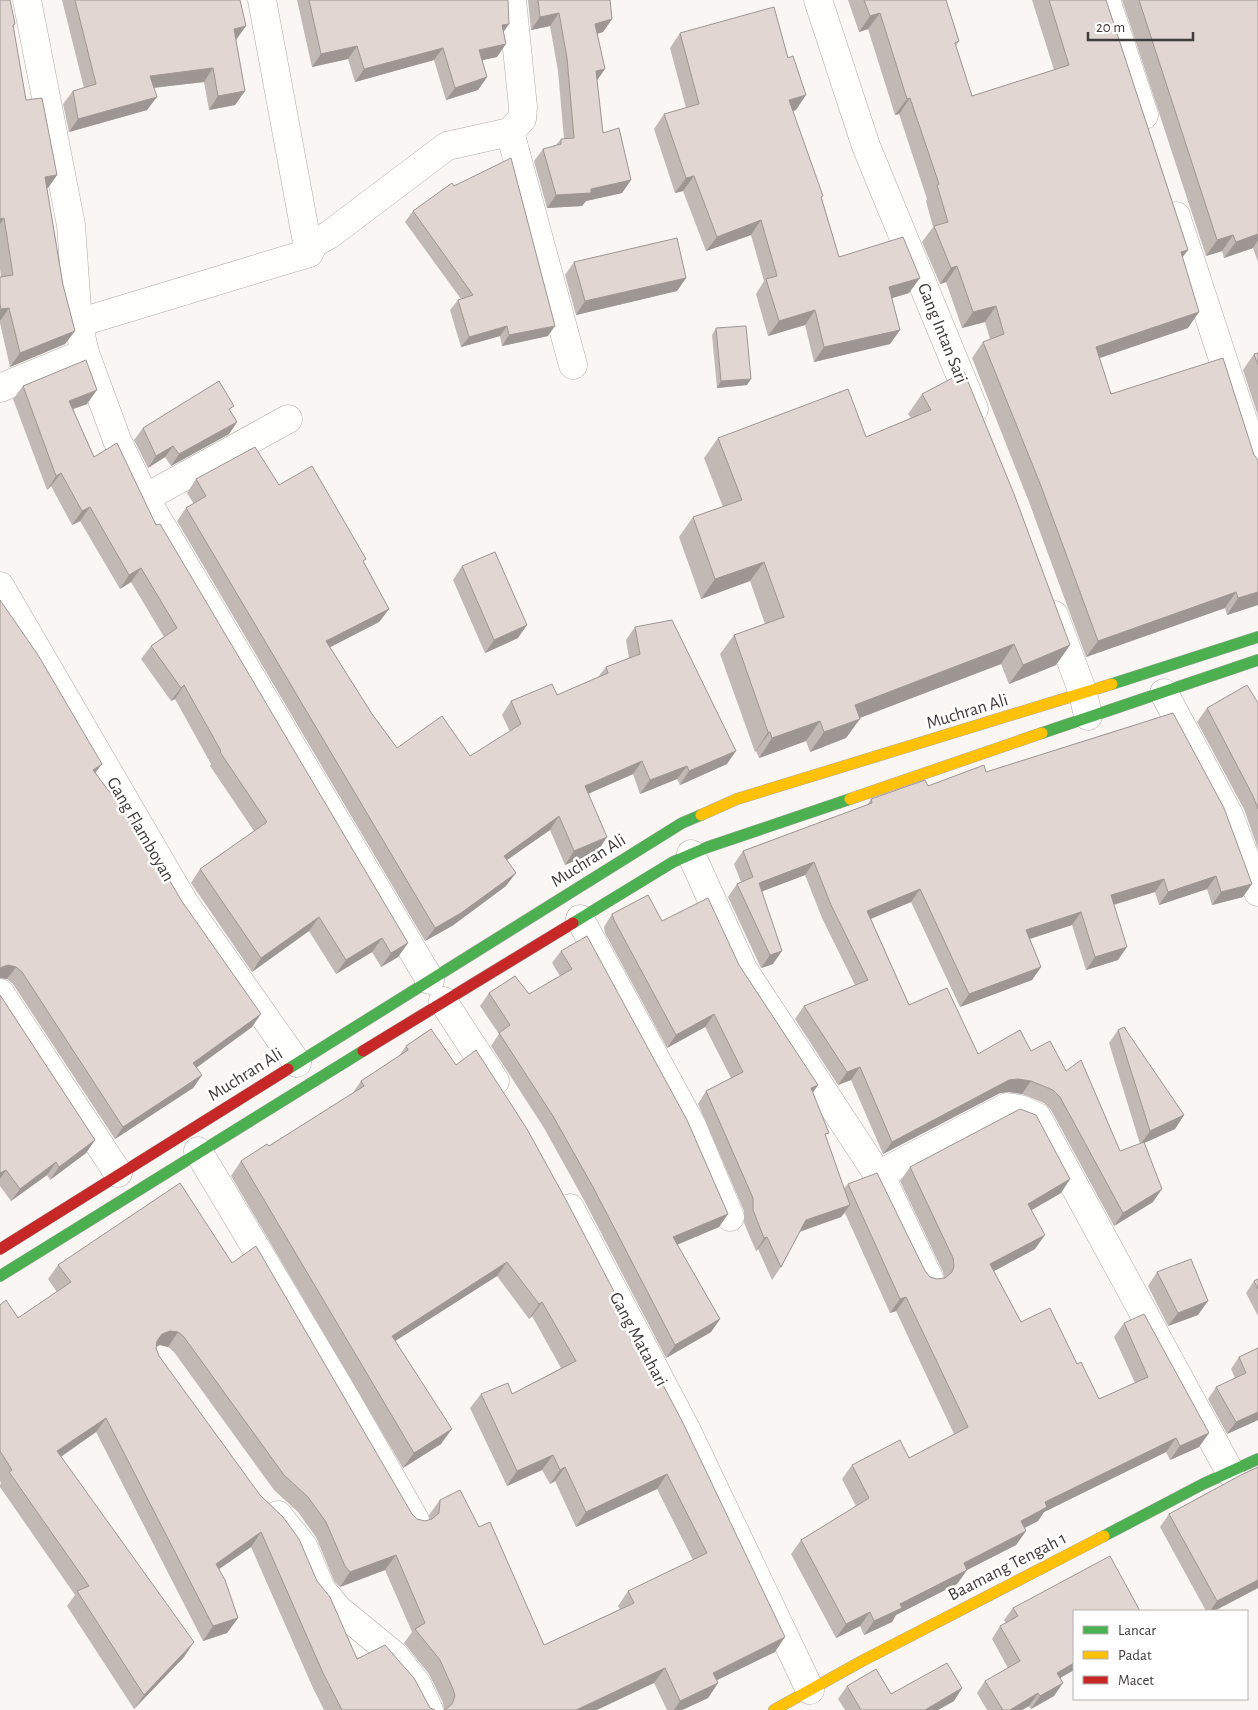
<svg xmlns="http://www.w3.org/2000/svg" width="1258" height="1710" font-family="'Alegreya Sans',sans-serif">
	<rect width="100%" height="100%" fill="#faf6f4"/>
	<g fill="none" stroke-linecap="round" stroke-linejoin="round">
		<defs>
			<g id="street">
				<path d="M27 0 71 225 78 323 85 353 117 440 145 498 430 980"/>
				<path d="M262 0 309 253"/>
				<path d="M818 0 866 146 974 409"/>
				<path d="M1106 0 1144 115"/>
				<path d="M510 132 573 365"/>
				<path d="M1176 216 1258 466"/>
				<path d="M78 323 309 253 314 243 329 235 447 146 510 132 522 119 523 107 512 0"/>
				<path d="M0 388 85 353"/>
				<path d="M145 498 288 419"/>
				<path d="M0 586 185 904 297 1063"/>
				<path d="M1054 615 1083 693 1088 716"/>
				<path d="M1164 693 1229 815 1258 892"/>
				<path d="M691 854 743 969 886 1187 929 1278"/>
				<path d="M580 919 692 1126 730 1217"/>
				<path d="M0 993 118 1173"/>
				<path d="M443 1001 495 1081"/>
				<path d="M198 1151 342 1392 415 1520"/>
				<path d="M878 1175 1007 1107 1020 1109 1037 1117 1230 1472"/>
				<path d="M570 1208 687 1431 810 1690"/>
				<path d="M278 1515 303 1546 321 1589 338 1609 394 1655 417 1684 429 1710"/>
			</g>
			<g id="fast">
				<path d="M1112 684 1258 637"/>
				<path d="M1042 733 1258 660"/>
				<path d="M573 923 673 862 708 847 850 799"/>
				<path d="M288 1069 682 823 701 815"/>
				<path d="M0 1276 363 1051"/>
				<path d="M1104 1536 1203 1484 1258 1459"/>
			</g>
			<g id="slow">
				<path d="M850 799 1042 733"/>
				<path d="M701 815 737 799 1112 684"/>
				<path d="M774 1710 862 1661 1104 1536"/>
			</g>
			<g id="jam">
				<path d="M363 1051 573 923"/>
				<path d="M0 1249 288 1069"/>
			</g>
		</defs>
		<use href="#street" stroke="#aeabaa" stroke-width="29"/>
		<use href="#fast" stroke="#aeabaa" stroke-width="12"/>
		<use href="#slow" stroke="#aeabaa" stroke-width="12"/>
		<use href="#jam" stroke="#aeabaa" stroke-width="12"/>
		<use href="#street" stroke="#fefefd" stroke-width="28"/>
		<use href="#fast" stroke="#4caf50" stroke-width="11"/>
		<use href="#slow" stroke="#ffc107" stroke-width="11"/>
		<use href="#jam" stroke="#c62828" stroke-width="11"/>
	</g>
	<g fill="#c2b8b4">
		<path d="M0 0 15 24 13 27 26 100 57 175 48 188H47L63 285 75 331 65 344 10 367 0 323V277H1L0 268Z"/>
		<path d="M62 0H240L236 40 245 91 235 105 209 110 204 82 154 88 147 110 69 132 63 104 73 91 84 88Z"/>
		<path d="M297 0H508L503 32 497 57 482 60 487 77 478 90 446 100 434 60 355 82 348 59 312 67Z"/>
		<path d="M528 0H610L612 19 603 32 597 34V81L603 133 631 180 622 193 586 201 582 206 547 208 534 161 543 149 556 145 561 139H564L558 71 550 26 531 30Z"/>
		<path d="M848 0H946L959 41 956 46 972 96 1054 70 1032 0H1106L1188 250 1182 257 1188 328 1099 358 1111 394 1254 455 1258 460V605L1227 615 1225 608 1086 657 1029 502 972 358 983 342 990 339 985 322 962 328 946 282 940 284 922 242 933 227 926 201 927 199 899 114 895 115 868 29 859 32Z"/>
		<path d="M1122 0H1258V262L1253 248 1224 258 1222 251 1206 256Z"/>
		<path d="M680 33 796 110 793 111 822 199 839 257 909 293 892 298 900 330 890 344 814 362 805 325 768 336 756 294 764 281 751 235 706 251 683 191 675 193 654 129 664 114 686 108 670 48Z"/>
		<path d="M413 211 548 336 502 346 500 336 461 347 450 310 458 300 461 299 405 222Z"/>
		<path d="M574 262 686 278 677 291 576 315 565 275Z"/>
		<path d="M716 328 747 385 717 388 712 335Z"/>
		<path d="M1258 353V416L1243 370 1254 354Z"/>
		<path d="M23 386 87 404 73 409 94 457 156 525 408 943 398 957 381 967 372 952 336 974 309 931 252 972 191 883 200 869 254 831 210 766 211 764 175 699 171 701 141 659 151 646 164 637 131 582 120 589 80 521 72 525 51 486 47 490 13 399Z"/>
		<path d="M922 394 1070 645 1056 665 1009 684 1001 664 860 718 846 738 810 752 806 741 759 758 756 751 755 752 720 654 734 635 765 624 750 581 701 599 679 537 693 517 723 507 704 458 718 438 866 437 911 418 908 414Z"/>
		<path d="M231 411 237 422 229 434 171 466 165 457 148 468 134 440 143 428Z"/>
		<path d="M196 479 279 485 364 562 389 609 379 622 330 647 372 714 397 748 470 756 510 732 502 715 511 701 557 695 598 677 606 667 629 658 626 640 635 627 727 764 680 785 677 779 640 794 633 774 588 794 598 851 565 865 550 830 507 860 506 886 452 926 425 941 177 521 186 508 194 504 187 493Z"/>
		<path d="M462 566 518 638 485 653 453 580Z"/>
		<path d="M0 600 95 773 252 1027 196 1068 202 1075 193 1088 115 1139 13 984 7 979 0 978Z"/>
		<path d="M1258 703V849L1244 809 1197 722 1207 708Z"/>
		<path d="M1173 713 1243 897 1212 905 1207 889 1159 905 1155 892 1114 905 1118 960 1086 970 1072 925 1030 939 1041 967 1032 980 960 1007 911 902 871 919 909 1005 978 1054 1031 1051 1066 1071 1120 1151 1140 1144 1109 1043 1118 1030 1184 1115 1175 1129 1144 1143 1153 1202 1114 1226 1051 1110 1044 1103 1022 1094 1009 1092 1000 1093 883 1154 851 1080 838 1085 795 1019 804 1006 855 985 822 918 805 875 762 891 773 964 761 968 728 897 737 884 741 882 734 864 743 851 867 805 871 799 986 772Z"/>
		<path d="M612 914 662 921 739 965 818 1085 813 1092 826 1137 844 1188 848 1184 930 1277 937 1279 944 1278 943 1272 900 1181 910 1167 1070 1179 1061 1193 1031 1210 1035 1249 994 1271 1021 1322 1077 1364 1099 1399 1135 1383 1114 1337 1124 1323 1209 1433 1199 1447 1170 1460 1166 1452 1044 1512 1038 1521 1024 1528 1026 1531 1016 1545 967 1570 957 1584 896 1615 892 1622 864 1635 860 1626 836 1638 791 1554 801 1540 856 1506 842 1479 852 1465 909 1458 954 1434 896 1311 890 1313 845 1213 841 1217 800 1232 781 1267 772 1280 758 1249 756 1251 744 1223V1211L698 1104 706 1091 731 1078 705 1027 667 1048 605 933 604 927Z"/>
		<path d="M561 951 728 1214 719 1227 677 1245 720 1319 711 1332 666 1358 584 1200 544 1128 491 1046 499 1034 480 1006 489 993 529 994 560 976 552 963Z"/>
		<path d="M0 995 95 1140 86 1153 50 1180 47 1175 11 1201 0 1186Z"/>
		<path d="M431 1029 775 1652 717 1680 718 1683 708 1698 682 1710H667L654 1683 444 1710 443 1703 429 1674 404 1643 412 1632 385 1570 340 1587 334 1581 316 1537 298 1512 274 1490 174 1352 168 1347 160 1345 156 1347 159 1356 317 1581 357 1659 430 1708 435 1710H324L313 1688 251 1547 219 1569 238 1618 227 1633 203 1641 96 1432 61 1457 184 1657 134 1709 67 1606 75 1595 0 1487V1485L1 1483 0 1481V1305L18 1318 57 1292 48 1279 58 1265 232 1263 412 1514 417 1519 425 1521 429 1520V1515L440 1500 479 1527 544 1645 620 1609 618 1606 628 1591 693 1560 657 1489 576 1527 555 1481 550 1484 542 1470 507 1486 470 1408 481 1394H512L561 1368 532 1316 529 1319 497 1276 395 1341 441 1444 403 1468 231 1176 241 1161 269 1146 352 1094 361 1081 399 1056 406 1046Z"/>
		<path d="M1157 1272 1198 1315 1168 1326 1148 1286Z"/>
		<path d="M1258 1279V1316L1246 1293 1254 1281Z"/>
		<path d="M1258 1348V1420L1227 1434 1208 1399 1216 1387 1235 1378 1231 1369 1239 1357Z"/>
		<path d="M1258 1467V1588L1214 1611H1206L1160 1527 1169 1514Z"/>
		<path d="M1013 1608 1074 1611V1670L1060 1678 1054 1696 1031 1709 1029 1706 1022 1710H987L977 1693 985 1681 1008 1668 992 1639 1000 1626 1006 1623 1004 1620Z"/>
		<path d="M847 1686 891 1694 962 1688 954 1701 938 1710H845L838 1699Z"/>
	</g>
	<g fill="#9e9692">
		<path d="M559 13 550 26 531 30 540 17Z"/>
		<path d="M880 13 868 29 859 32 870 16Z"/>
		<path d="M612 19 603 32 586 37 595 24Z"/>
		<path d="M509 24 500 37 502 25Z"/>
		<path d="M246 26 236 40 234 29Z"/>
		<path d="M506 44 497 57 470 63 479 50Z"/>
		<path d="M357 46 348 59 312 67 321 54Z"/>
		<path d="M443 48 434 60 355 82 364 69Z"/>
		<path d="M213 68 204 82 141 89 150 76Z"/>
		<path d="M605 69 596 82V71Z"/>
		<path d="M487 77 478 90 446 100 455 88Z"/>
		<path d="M245 91 235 105 209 110 218 96Z"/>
		<path d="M806 95 796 110 779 115 789 100Z"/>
		<path d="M157 97 147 110 69 132 78 119Z"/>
		<path d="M910 98 899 114 895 115 907 99Z"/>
		<path d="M57 175 48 188 35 190 45 177Z"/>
		<path d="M694 176 683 191 675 193 686 178Z"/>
		<path d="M631 180 622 193 586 201 582 206 547 208 556 195Z"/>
		<path d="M4 218 0 224V219Z"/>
		<path d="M761 220 751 235 706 251 717 237Z"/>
		<path d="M1258 234V240L1253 248 1224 258 1236 242Z"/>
		<path d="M1233 235 1222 251 1206 256 1217 240Z"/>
		<path d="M1188 250 1176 266 1181 252Z"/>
		<path d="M957 266 946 282 940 284 951 268Z"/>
		<path d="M686 278 677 291 576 315 585 301Z"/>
		<path d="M920 278 909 293 879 302 889 287Z"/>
		<path d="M996 306 985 322 962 328 973 312Z"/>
		<path d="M9 308 0 321V310L1 309Z"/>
		<path d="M815 310 805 325 768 336 779 321Z"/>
		<path d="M1199 312 1188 328 1085 363 1096 347Z"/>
		<path d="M507 326 500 336 461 347 469 337Z"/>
		<path d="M555 326 548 336 502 346 509 335Z"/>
		<path d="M900 330 890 344 814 362 824 347Z"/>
		<path d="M75 331 65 344 10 367 20 353Z"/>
		<path d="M751 379 747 385 717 388 721 381Z"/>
		<path d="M97 390 87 404 59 414 69 401Z"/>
		<path d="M237 422 229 434 171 466 179 454Z"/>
		<path d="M173 446 165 457 148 468 156 456Z"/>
		<path d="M61 473 51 486 47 490 56 476Z"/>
		<path d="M90 507 80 521 72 525 82 511Z"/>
		<path d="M764 562 750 581 701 599 715 579Z"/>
		<path d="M141 568 131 582 120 589 129 575Z"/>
		<path d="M1236 592 1225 608 1086 657 1098 641Z"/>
		<path d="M1258 592V605L1227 615 1238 598Z"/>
		<path d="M389 609 379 622 317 654 326 641Z"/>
		<path d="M527 625 518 638 485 653 494 640Z"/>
		<path d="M1014 644 1001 664 841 725 855 705Z"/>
		<path d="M1070 645 1056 665 1009 684 1023 665Z"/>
		<path d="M184 685 175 699 171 701 181 688Z"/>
		<path d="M860 719 846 738 810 752 824 732Z"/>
		<path d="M820 721 806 741 759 758 772 738Z"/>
		<path d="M768 732H770L756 751 755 752Z"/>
		<path d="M736 751 727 764 680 785 689 771Z"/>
		<path d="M642 761 633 774 576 799 585 786Z"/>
		<path d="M102 764 93 776V770Z"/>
		<path d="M687 766 677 779 640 794 650 780Z"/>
		<path d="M559 816 550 830 494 869 504 856Z"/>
		<path d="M607 837 598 851 565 865 574 851Z"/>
		<path d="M814 862 805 875 750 896 759 883Z"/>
		<path d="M516 873 506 886 452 926 425 941 435 928Z"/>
		<path d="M1216 876 1207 889 1159 905 1168 892Z"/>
		<path d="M1164 879 1155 892 1102 908 1111 895Z"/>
		<path d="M1252 884 1243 897 1212 905 1221 892Z"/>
		<path d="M920 889 911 902 858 924 867 911Z"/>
		<path d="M1081 912 1072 925 1017 943 1026 930Z"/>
		<path d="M319 917 309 931 252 972 261 958Z"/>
		<path d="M382 938 372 952 336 974 346 960Z"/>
		<path d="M408 943 398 957 381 967 391 953Z"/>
		<path d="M1127 947 1118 960 1086 970 1095 957Z"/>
		<path d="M782 951 773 964 761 968 770 955Z"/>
		<path d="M8 965 16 967 7 979 0 978V968Z"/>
		<path d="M1041 967 1032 980 960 1007 969 994Z"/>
		<path d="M261 1014 252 1027 185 1076 193 1063Z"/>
		<path d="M714 1014 705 1027 667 1048 676 1035Z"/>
		<path d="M860 1067 851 1080 838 1085 847 1072Z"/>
		<path d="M202 1075 193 1088 115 1139 123 1127Z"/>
		<path d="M1018 1079 1031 1081 1022 1094 1009 1092 1000 1093 883 1154 892 1142 1009 1080Z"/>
		<path d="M818 1085 809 1098 811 1088Z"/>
		<path d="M1184 1115 1175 1129 1140 1145 1150 1131Z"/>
		<path d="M95 1140 86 1153 50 1180 59 1167Z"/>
		<path d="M56 1162 47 1175 11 1201 20 1189Z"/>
		<path d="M6 1170 0 1179V1173Z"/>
		<path d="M1070 1179 1061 1193 1018 1218 1028 1204Z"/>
		<path d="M1162 1189 1153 1202 1114 1226 1123 1213Z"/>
		<path d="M850 1205 841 1217 798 1232 806 1220Z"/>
		<path d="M728 1214 719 1227 664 1250 673 1237Z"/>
		<path d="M1045 1235 1035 1249 981 1278 990 1264Z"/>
		<path d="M767 1237 758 1249 756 1251 764 1238Z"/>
		<path d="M507 1262 497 1276 381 1350 392 1336Z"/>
		<path d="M906 1297 896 1311 890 1313 900 1299Z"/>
		<path d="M1208 1301 1198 1315 1168 1326 1178 1313Z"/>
		<path d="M542 1302 532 1316 529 1319 539 1304Z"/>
		<path d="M720 1319 711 1332 666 1358 675 1345Z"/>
		<path d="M170 1331 178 1332 168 1347 160 1345 151 1349 162 1334Z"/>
		<path d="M1258 1412V1420L1227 1434 1236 1422Z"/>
		<path d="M106 1418 96 1432 47 1466 57 1451Z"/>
		<path d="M452 1429 441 1444 403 1468 414 1453Z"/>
		<path d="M1209 1433 1199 1447 1170 1460 1180 1446Z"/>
		<path d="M1176 1438 1166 1452 1044 1512 1038 1521 1011 1535 1021 1521 1045 1502Z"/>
		<path d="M553 1455 542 1470 507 1486 517 1471Z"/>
		<path d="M565 1467 555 1481 550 1484 560 1470Z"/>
		<path d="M667 1474 657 1489 576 1527 586 1512Z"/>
		<path d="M1026 1531 1016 1545 967 1570 957 1584 896 1615 892 1622 864 1635 874 1621 964 1563Z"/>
		<path d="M261 1532 251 1547 206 1578 216 1564Z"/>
		<path d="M396 1555 385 1570 340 1587 350 1572Z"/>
		<path d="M1258 1580V1588L1214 1611H1210L1217 1601Z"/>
		<path d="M870 1612 860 1626 836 1638 846 1624Z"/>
		<path d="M238 1618 227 1633 203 1641 213 1626Z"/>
		<path d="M785 1637 775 1652 703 1687 713 1673Z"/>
		<path d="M194 1642 184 1657 134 1709 144 1695Z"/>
		<path d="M1074 1663V1670L1048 1685 1057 1673Z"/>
		<path d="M665 1668 654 1683 597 1710H576Z"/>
		<path d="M718 1683 708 1698 682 1710H674L680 1701Z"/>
		<path d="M1063 1683 1054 1696 1031 1709 1040 1696Z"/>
		<path d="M962 1688 954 1701 938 1710H925Z"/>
		<path d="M1038 1693 1029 1706 1022 1710H1010Z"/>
	</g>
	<g fill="#e1d6d1" stroke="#9e9692">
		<path d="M0 0H10L15 24 13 25 26 100 42 98 57 175 45 177 63 285 75 331 20 353 9 308 1 309 0 304V277L13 275 4 218 0 219Z"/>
		<path d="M75 0H240L246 26 234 29 245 91 218 96 213 68 150 76 157 97 78 119 73 91 96 84Z"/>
		<path d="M309 0H508L509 24 502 25 506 44 479 50 487 77 455 88 443 48 364 69 357 46 321 54Z"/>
		<path d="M538 0H610L612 19 595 24 605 69 596 71 603 133 619 128 631 180 591 189V193L556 195 543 149 561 144V139L574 138 567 58 559 13 540 17Z"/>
		<path d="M864 0H946L959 41 955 43 972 96 1069 65 1049 0H1106L1188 250 1181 252 1199 312 1096 347 1111 394 1223 358 1254 455 1258 460V592L1238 598 1236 592 1098 641 1041 486 983 342 1004 334 996 306 973 312 957 266 951 268 934 226 948 222 937 185 939 184 910 98 907 99 880 13 870 16Z"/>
		<path d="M1139 0H1258V234L1236 242 1233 235 1217 240Z"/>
		<path d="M774 7 788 58 793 56 806 95 789 100 823 196 821 197 839 257 903 237 920 278 889 287 900 330 824 347 815 310 779 321 766 279 777 276 761 220 717 237 694 176 686 178 664 114 699 104 680 33Z"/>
		<path d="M511 158 555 326 509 335 507 326 469 337 458 300 473 295 413 211 452 183 454 186Z"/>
		<path d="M677 238 686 278 585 301 574 262Z"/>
		<path d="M746 326 751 379 721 381 716 328Z"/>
		<path d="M1258 353V365L1254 354Z"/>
		<path d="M86 360 97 390 69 401 94 457 117 443 156 525 160 524 408 943 391 953 382 938 346 960 319 917 261 958 200 869 267 822 220 752 221 751 184 685 181 688 151 646 177 628 141 568 129 575 90 507 82 511 61 473 56 476 23 386Z"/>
		<path d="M964 372 1014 494 1070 645 1023 665 1014 644 855 705 860 719 824 732 820 721 772 738 770 732H768L734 635 784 617 764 562 715 579 693 517 742 500 718 438 848 389 866 437 931 410 922 394Z"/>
		<path d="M219 381 234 406 229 409 237 422 179 454 173 446 156 456 143 428Z"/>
		<path d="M255 447 279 485 312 466 366 559 363 561 389 609 326 641 372 714 397 748 442 716 470 756 521 724 511 701 552 684 557 695 608 673 606 667 640 654 635 627 672 620 736 751 689 771 687 766 650 780 642 761 585 786 607 837 574 851 559 816 504 856 516 873 461 913 435 928 186 508 206 496 196 479Z"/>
		<path d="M495 552 527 625 494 640 462 566Z"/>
		<path d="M0 600 38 655 102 764 93 770 146 840 181 900 261 1014 193 1063 202 1075 123 1127 22 972 16 967 8 965 0 968Z"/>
		<path d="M1247 685 1258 703V809L1253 796 1207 708Z"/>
		<path d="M1173 713 1224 808 1252 884 1221 892 1216 876 1168 892 1164 879 1111 895 1127 947 1095 957 1081 912 1026 930 1041 967 969 994 920 889 867 911 909 1005 947 988 978 1054 1020 1030 1031 1051 1050 1041 1066 1071 1081 1060 1120 1151 1144 1142 1162 1189 1123 1213 1060 1097 1053 1090 1031 1081 1018 1079 1009 1080 892 1142 860 1067 847 1072 804 1006 868 980 831 905 814 862 759 883 782 951 770 955 737 884 753 877 743 851 872 803 871 799 925 780 928 786 984 765 986 772Z"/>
		<path d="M648 895 662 921 708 898 739 965 818 1085 811 1088 829 1133 825 1134 850 1205 806 1220 781 1267 767 1237 764 1238 753 1210V1198L706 1091 743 1072 714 1014 676 1035 614 920 612 914Z"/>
		<path d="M587 936 687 1120 728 1214 673 1237 720 1319 675 1345 593 1187 553 1116 499 1033 510 1025 489 993 515 976 529 994 572 969 561 951Z"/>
		<path d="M0 995 95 1140 59 1167 56 1162 20 1189 6 1170 0 1173Z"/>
		<path d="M1124 1027 1184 1115 1150 1131 1118 1030Z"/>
		<path d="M431 1029 456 1065 476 1050 527 1129 566 1200 683 1423 785 1637 713 1673 718 1683 680 1701 665 1668 576 1710H444H445L452 1704 455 1696 453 1689 440 1660 415 1629 425 1623 396 1555 350 1572 345 1566 326 1522 308 1497 284 1475 184 1337 178 1332 170 1331 162 1334 157 1341 156 1348 159 1356 260 1495 283 1517 299 1539 317 1581 330 1597 357 1659 385 1645 414 1678 430 1708 435 1710H342L323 1673 261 1532 216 1564 225 1580 238 1618 213 1626 106 1418 57 1451 194 1642 144 1695 77 1591 89 1586 9 1472 12 1470 0 1451V1305L6 1300 18 1318 71 1282 58 1265 180 1183 232 1263 256 1246 412 1514 417 1519 425 1521 432 1519 439 1513 440 1500 460 1490 479 1527 490 1522 544 1645 634 1603 628 1591 707 1553 667 1474 586 1512 565 1467 560 1470 553 1455 517 1471 481 1394 508 1383 512 1394 576 1361 542 1302 539 1304 507 1262 392 1336 452 1429 414 1453 241 1161 267 1144 269 1146 364 1086 361 1081 408 1050 406 1046Z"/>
		<path d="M1020 1109 1036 1115 1070 1179 1028 1204 1045 1235 990 1264 1021 1322 1050 1308 1077 1364 1081 1362 1099 1399 1148 1377 1124 1323 1144 1314 1209 1433 1180 1446 1176 1438 1045 1502 1047 1507 1021 1521 1026 1531 964 1563 967 1570 900 1604 902 1608 874 1621 870 1612 846 1624 801 1540 869 1498 852 1465 900 1440 909 1458 968 1427 906 1297 900 1299 848 1184 877 1173 925 1271 930 1277 937 1279 945 1278 952 1272 954 1266 953 1258 910 1167Z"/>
		<path d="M1191 1259 1208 1301 1178 1313 1157 1272Z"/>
		<path d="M1258 1279V1289L1254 1281Z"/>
		<path d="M1258 1348V1412L1236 1422 1216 1387 1246 1373 1239 1357Z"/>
		<path d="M1258 1467V1580L1217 1601 1169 1514 1239 1476Z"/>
		<path d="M1110 1556 1140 1611H1074V1663L1057 1673 1063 1683 1040 1696 1038 1693 1010 1710H1003L985 1681 1020 1661 1000 1626 1018 1616 1013 1608Z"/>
		<path d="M947 1663 962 1688 925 1710H861L847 1686 876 1669 891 1694Z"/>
	</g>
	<g text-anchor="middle" stroke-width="5" stroke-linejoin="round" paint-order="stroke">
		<g font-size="18" fill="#3f3c3b" stroke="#fff">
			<text transform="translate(943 333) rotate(68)" y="6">Gang Intan Sari</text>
			<text transform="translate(967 711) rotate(-17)" y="6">Muchran Ali</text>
			<text transform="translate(141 829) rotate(60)" y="6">Gang Flamboyan</text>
			<text transform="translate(588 860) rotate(-32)" y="6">Muchran Ali</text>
			<text transform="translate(245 1074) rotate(-32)" y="6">Muchran Ali</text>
			<text transform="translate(639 1339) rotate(62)" y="6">Gang Matahari</text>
			<text transform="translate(1007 1566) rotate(-27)" y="6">Baamang Tengah 1</text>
		</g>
	</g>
	<rect x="1073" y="1610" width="175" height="90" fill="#ffffff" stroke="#b2b1b1"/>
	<rect x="1083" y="1626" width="25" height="8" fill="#4caf50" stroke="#b2b1b1"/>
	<text x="1118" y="1635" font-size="15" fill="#3f3c3b">Lancar</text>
	<rect x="1083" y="1651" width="25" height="8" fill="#ffc107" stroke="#b2b1b1"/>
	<text x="1118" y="1660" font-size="15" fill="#3f3c3b">Padat</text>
	<rect x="1083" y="1676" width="25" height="8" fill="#c62828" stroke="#b2b1b1"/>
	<text x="1118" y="1685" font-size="15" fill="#3f3c3b">Macet</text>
	<path d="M1088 32v8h105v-8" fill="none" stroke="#3f3c3b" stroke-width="2.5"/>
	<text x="1096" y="32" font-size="15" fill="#3f3c3b" stroke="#ffffff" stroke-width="4" paint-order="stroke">20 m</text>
</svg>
